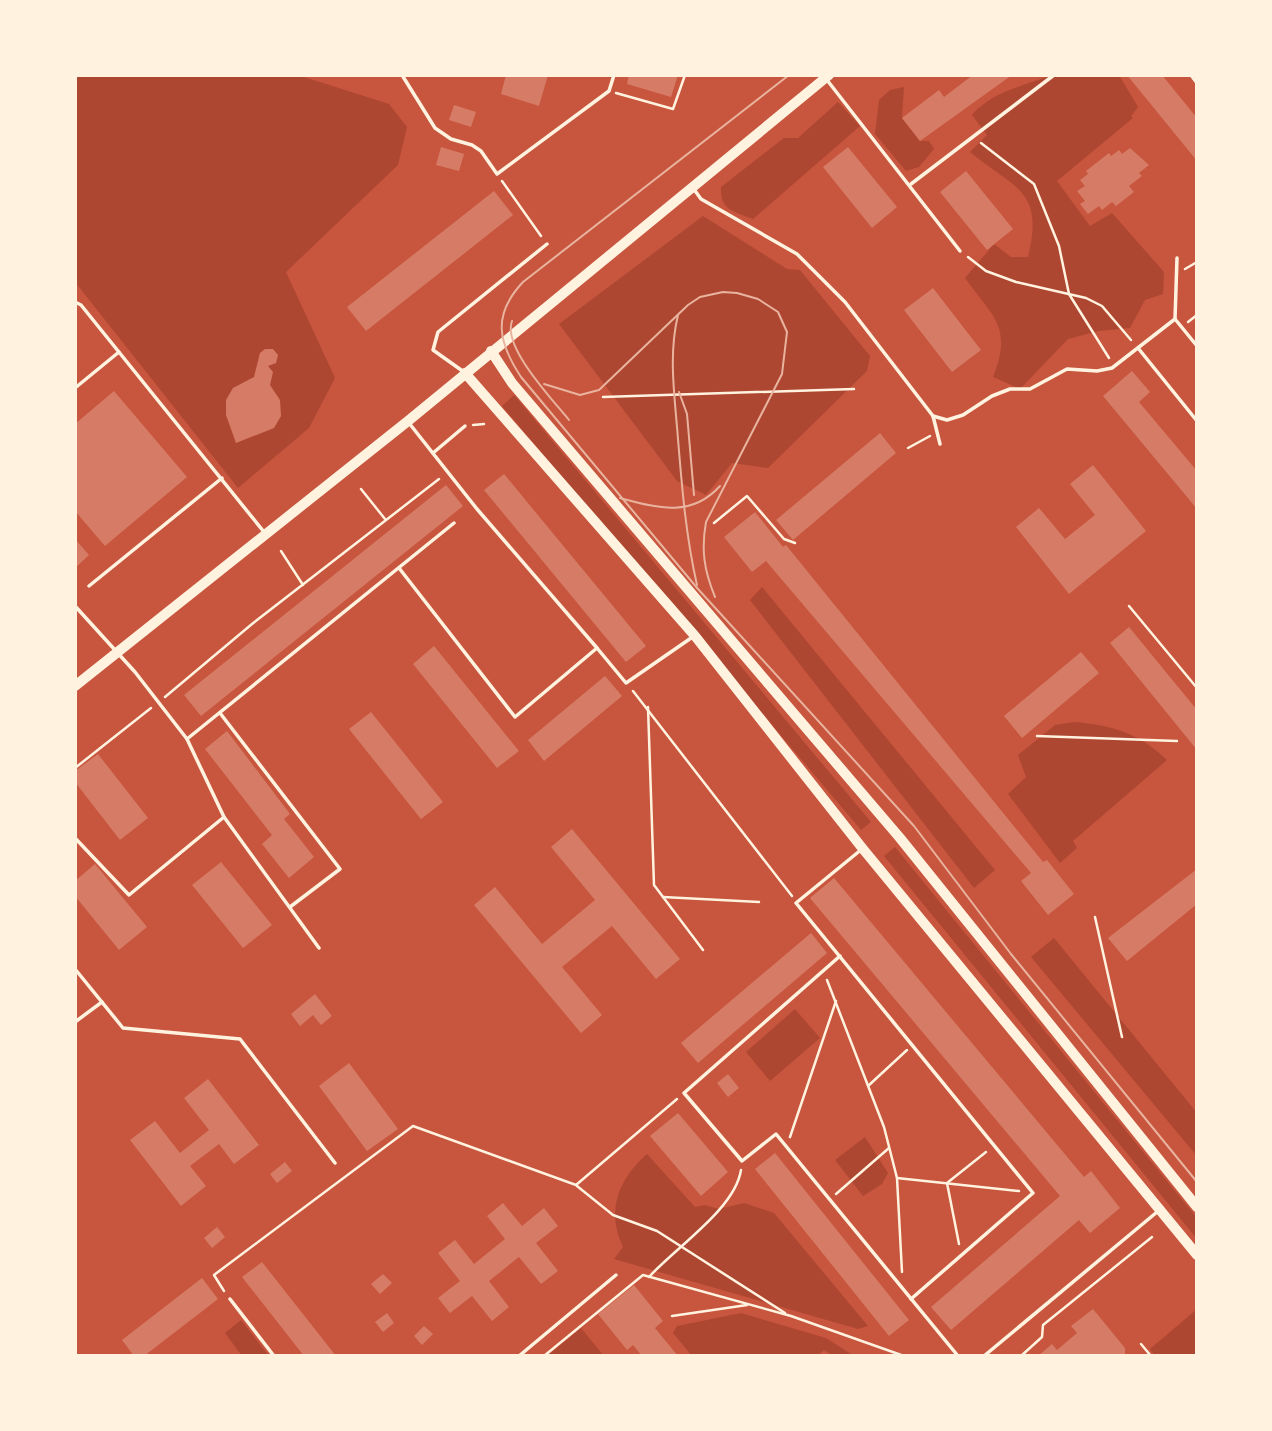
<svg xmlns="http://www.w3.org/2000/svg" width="1272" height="1431" font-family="Helvetica,sans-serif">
	<rect width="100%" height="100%" fill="#c8553d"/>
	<g fill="#ae4732">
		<path d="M75 75H298L389 104 407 127 398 165 286 272 335 378 309 428 238 488 75 282Z"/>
		<path d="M1053 75H1119L1138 107 1131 116 1133 118 1057 181 1090 226 1112 213 1164 272 1163 294 1145 300 1130 328 1099 331 1068 339 1020 389 993 377C1013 327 993 317 965 278L994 244 1011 257H1028C1045 189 1013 188 970 152L987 135 972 115C991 92 1025 85 1053 75Z"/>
		<path d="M904 87 902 118 920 141H929L934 149 919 167 906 171 875 134 879 100 890 90Z"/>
		<path d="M838 102 860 126 753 219C733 211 720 210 721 187L784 138H798Z"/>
		<path d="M703 216 787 269 800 270 870 356 867 371 768 468 732 463 706 495 677 481 559 324Z"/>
		<path d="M514 395 871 822 861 830 502 406Z"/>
		<path d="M762 587 995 870 974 888 750 600Z"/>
		<path d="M1074 722C1112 725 1139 733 1167 760L1073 841 1077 848 1060 863 1008 794 1026 777 1018 755 1055 725Z"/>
		<path d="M895 847 1197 1218V1239L884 856Z"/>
		<path d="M1054 938 1197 1113 1196 1155 1031 957Z"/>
		<path d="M795 1009 820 1038 770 1081 746 1052Z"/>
		<path d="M865 1137 888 1173 882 1184 863 1196 835 1160Z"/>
		<path d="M647 1154 695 1207 705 1205 719 1209 744 1203 774 1213 868 1326 858 1329 614 1259 623 1247C606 1211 618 1180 647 1154Z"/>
		<path d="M1197 1309V1356H1155L1150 1349Z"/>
		<path d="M741 1313 826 1338 854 1356H833L824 1350 817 1356H692L673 1333 677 1326Z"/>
		<path d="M241 1320 269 1356H242L225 1333Z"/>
		<path d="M581 1328 604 1356H547Z"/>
	</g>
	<g fill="#d67c66">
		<path d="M506 75H548L539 106 501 94Z"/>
		<path d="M629 75H678L671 97 627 84Z"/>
		<path d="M973 75H1012L920 141 902 118 939 90 944 97Z"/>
		<path d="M1127 75H1162L1197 118V161Z"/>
		<path d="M454 105 476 112 471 127 449 120Z"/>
		<path d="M441 147 464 154 459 171 436 165Z"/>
		<path d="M848 147 897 207 872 228 823 167Z"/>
		<path d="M1130 148 1149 165 1139 173 1142 176 1129 186 1134 192 1116 206 1112 202 1102 210 1099 206 1088 214 1080 204 1085 201 1077 191 1085 186 1080 180 1088 174 1086 171 1109 153 1111 156 1119 150 1122 154Z"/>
		<path d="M966 171 1013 229 987 250 940 192Z"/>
		<path d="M494 191 513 215 366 331 347 307Z"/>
		<path d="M933 288 981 350 952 372 904 310Z"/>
		<path d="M265 349H273L278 355 276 363 268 366 273 372 270 385 280 400 281 416 274 428 236 443 226 415V400L233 388 254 377 260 353Z"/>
		<path d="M1132 371 1150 392 1139 402 1197 471V509L1103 396Z"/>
		<path d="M114 391 187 477 105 546 75 511V424Z"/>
		<path d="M880 433 896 453 793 540 776 520Z"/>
		<path d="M1093 465 1146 531 1069 594 1016 527 1039 508 1065 539 1095 515 1070 484Z"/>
		<path d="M504 474 646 646 626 662 484 490Z"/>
		<path d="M446 485 463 506 201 716 184 695Z"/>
		<path d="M755 512 783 547 786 545 1043 862 1047 860 1074 894 1048 915 1021 881 1031 873 766 561 752 572 724 537Z"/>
		<path d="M75 539 89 555 75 568Z"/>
		<path d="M1129 627 1197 710V750L1110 643Z"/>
		<path d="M434 646 519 751 497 768 413 664Z"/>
		<path d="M1081 652 1099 673 1022 738 1004 716Z"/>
		<path d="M605 676 622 696 544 761 528 740Z"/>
		<path d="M371 712 443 802 421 819 349 729Z"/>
		<path d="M227 731 290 814 284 819 314 857 289 878 262 844 272 835 205 749Z"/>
		<path d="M98 754 148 818 120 840 75 782V771Z"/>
		<path d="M572 829 680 959 656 979 612 926 562 967 602 1015 581 1033 474 905 495 887 542 944 595 900 551 847Z"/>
		<path d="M221 862 272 925 243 948 192 885Z"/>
		<path d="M95 864 147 927 119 950 75 896V881Z"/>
		<path d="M1197 869V904L1127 961 1108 938Z"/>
		<path d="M834 878 1084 1177 1091 1171 1120 1208 1090 1233 1079 1220 951 1330 931 1307 1060 1196 810 898Z"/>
		<path d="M811 933 827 953 698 1063 681 1043Z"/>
		<path d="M315 994 332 1016 321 1025 313 1015 300 1026 291 1014Z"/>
		<path d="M349 1063 398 1129 367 1151 319 1086Z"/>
		<path d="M728 1074 739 1088 728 1097 717 1083Z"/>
		<path d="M208 1079 259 1145 234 1164 219 1144 190 1166 206 1186 181 1206 130 1140 155 1121 180 1153 209 1130 184 1098Z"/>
		<path d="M678 1113 728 1172 701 1196 650 1136Z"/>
		<path d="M775 1153 909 1320 889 1336 755 1169Z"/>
		<path d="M285 1162 292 1171 277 1183 270 1174Z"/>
		<path d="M503 1203 522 1226 544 1208 558 1226 536 1243 558 1271 541 1284 519 1257 489 1281 509 1307 492 1321 472 1296 450 1313 438 1298 460 1281 438 1253 455 1240 474 1264 505 1239 487 1216Z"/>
		<path d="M217 1227 225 1237 212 1248 204 1238Z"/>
		<path d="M262 1262 336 1356H304L242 1277Z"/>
		<path d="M383 1274 392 1283 380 1294 371 1284Z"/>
		<path d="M202 1278 218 1299 144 1356H134L122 1340Z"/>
		<path d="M634 1285 663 1321 655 1328 678 1356H642L633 1345 627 1350 598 1314Z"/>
		<path d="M1093 1309 1125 1348V1356H1038L1052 1344 1057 1350 1077 1333 1071 1326Z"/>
		<path d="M387 1313 394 1323 383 1332 375 1322Z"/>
		<path d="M424 1326 433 1334 422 1345 414 1336Z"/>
	</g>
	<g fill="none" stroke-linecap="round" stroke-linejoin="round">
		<g stroke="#fff3e0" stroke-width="2.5">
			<path d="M616 93 673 109 685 75"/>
			<path d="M981 143 1034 184 1059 246 1069 294 1109 358"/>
			<path d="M502 181 541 236"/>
			<path d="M968 257 986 271 1016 282 1086 298 1102 306 1131 340"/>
			<path d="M1185 269 1197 262"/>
			<path d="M1188 322 1197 315"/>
			<path d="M603 397 854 389"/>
			<path d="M473 425 484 424"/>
			<path d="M908 448 930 436"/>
			<path d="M361 489 385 519"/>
			<path d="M714 523 747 496 784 539 795 543"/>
			<path d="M281 551 303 585"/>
			<path d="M1129 606 1197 688"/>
			<path d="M633 691 792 896"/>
			<path d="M165 697 252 624 439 479"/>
			<path d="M648 707 654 885 703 950"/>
			<path d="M1037 736 1177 741"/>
			<path d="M75 768 151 708"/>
			<path d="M663 897 759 902"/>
			<path d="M1095 917 1122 1037"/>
			<path d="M827 980 884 1127 897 1178 902 1272"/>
			<path d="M868 1086 907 1050"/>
			<path d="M790 1137 836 1001"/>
			<path d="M897 1178 1019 1191"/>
			<path d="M577 1186 613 1215 657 1231 785 1313"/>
			<path d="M836 1194 889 1148"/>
			<path d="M959 1244 947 1183 986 1152"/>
			<path d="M649 1277C676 1247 735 1209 741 1170"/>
			<path d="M224 1291 214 1275 413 1126 576 1185 677 1099"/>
			<path d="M672 1316 747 1305"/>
			<path d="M1141 1344 1151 1356"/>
			<path d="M544 1356 643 1275 791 1316 904 1356"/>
			<path d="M1021 1356 1042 1337 1043 1325 1152 1237"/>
		</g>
		<g stroke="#fff3e0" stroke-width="3.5">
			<path d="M402 75 435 128 451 139 472 145 481 151 497 174 609 91 614 75"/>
			<path d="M1191 75 1197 83"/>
			<path d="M827 80 960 251"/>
			<path d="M911 184 1054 75"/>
			<path d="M693 188 701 199 797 254 845 302 933 416 940 444"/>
			<path d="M75 302 81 305 264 532"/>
			<path d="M1175 319 1177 258"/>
			<path d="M1138 348 1197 421"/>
			<path d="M464 372 433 350 438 332 547 244"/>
			<path d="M75 388 119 352"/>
			<path d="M933 416 947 420 963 415 992 396 1010 389H1030L1067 369 1097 371 1112 368 1175 319 1197 346"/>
			<path d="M409 423 477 509 597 648"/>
			<path d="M433 453 465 426"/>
			<path d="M399 568 515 717 597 648 626 683 694 636"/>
			<path d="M89 586 222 478"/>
			<path d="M75 606 135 672 187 739 224 817 319 948"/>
			<path d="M220 713 340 869 290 907"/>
			<path d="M187 739 454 523"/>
			<path d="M75 838 129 895 224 817"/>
			<path d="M862 849 796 903 1033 1193 911 1299"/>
			<path d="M840 956 684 1093 742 1161 776 1134 958 1356"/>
			<path d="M75 969 123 1028 240 1039 335 1163"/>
			<path d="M75 1022 102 1002"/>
			<path d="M230 1299 274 1356"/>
			<path d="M519 1356 616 1275"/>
			<path d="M984 1356 1157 1212"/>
		</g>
		<g stroke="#fff3e0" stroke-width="10">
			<path d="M491 351 512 383 900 838 1197 1207"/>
			<path d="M465 373 695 636 863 849 1197 1255"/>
			<path d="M75 686 408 421 829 75"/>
		</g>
		<g stroke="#e9b49f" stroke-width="2">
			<path d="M789 75 523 282C492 315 498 342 521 377L698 589 914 826 1011 954 1197 1182"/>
			<path d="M678 315C668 356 675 398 678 439 682 488 686 537 697 585"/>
			<path d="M512 321C502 347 553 400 569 420"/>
			<path d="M544 384 580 395 599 390 688 305 700 297 723 292 737 293 758 299 778 312 787 332 782 374 706 522C701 550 704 570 715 597"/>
			<path d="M679 392 687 414 694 495"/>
			<path d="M620 498C658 508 691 518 720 486"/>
		</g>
	</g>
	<rect width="1272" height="1431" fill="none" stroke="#fff3e0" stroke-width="154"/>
</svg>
